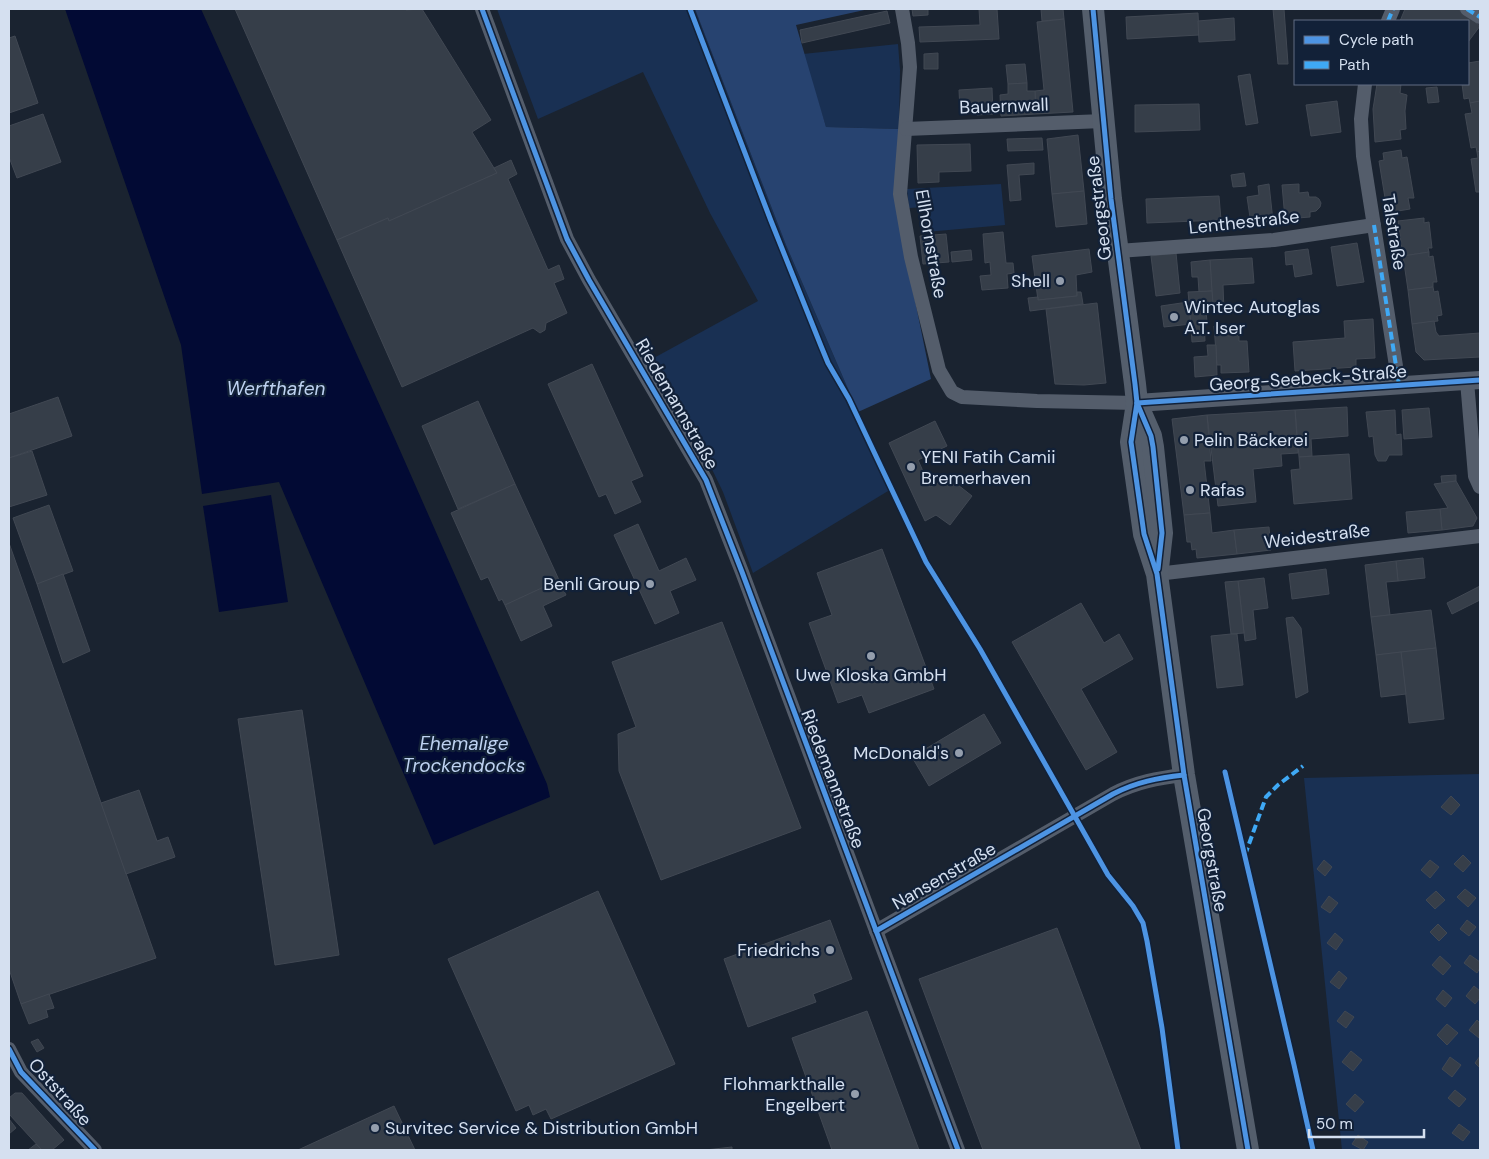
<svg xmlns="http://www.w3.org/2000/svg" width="1489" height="1159" font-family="'DM Sans',sans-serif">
	<rect width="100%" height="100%" fill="#1a2330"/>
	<g fill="#193053">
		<path d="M497 9H695L786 245 858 412 893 488 753 573 723 492 693 430 652 359 758 301 710 213 643 72 538 119Z"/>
		<path d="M898 44 900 70 899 129 826 127 803 54Z"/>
		<path d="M1001 184 1005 225 926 232 925 207 909 208 907 189Z"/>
		<path d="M1480 774V1150H1342L1304 778Z"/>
	</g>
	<path fill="#274370" d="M695 9H869L796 25 826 127 899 129 906 256 931 379 858 412 786 245Z"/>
	<g fill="#020a34">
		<path d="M65 9H201L395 439 547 784 550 797 434 845 279 482 202 494 181 345Z"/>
		<path d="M271 495 288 602 219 612 203 506Z"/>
	</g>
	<g fill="#363e49" stroke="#414853">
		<path d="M235 9H406V10L422 9 491 120 472 132 497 173 389 221 388 218 337 240Z"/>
		<path d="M912 9H928V15L913 16Z"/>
		<path d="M979 9H997L999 39 920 42 919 27 980 25Z"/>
		<path d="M1041 9H1063L1064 19 1042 21Z"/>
		<path d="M1273 9H1284L1288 64H1278Z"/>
		<path d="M1405 9H1458L1480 26 1468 42V21H1400Z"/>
		<path d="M887 11 890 23 802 43 800 30Z"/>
		<path d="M1198 13 1199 35 1127 39 1126 17Z"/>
		<path d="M1234 18 1235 40 1199 42 1198 21Z"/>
		<path d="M1064 19 1073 112 1036 114 1035 91 1044 90 1037 22Z"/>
		<path d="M15 36 38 103 9 113V38Z"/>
		<path d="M938 53V69H924V54Z"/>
		<path d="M1480 61V101L1470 103 1469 98 1464 99 1462 84H1468V63Z"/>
		<path d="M1025 64 1027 83 1008 84 1006 65Z"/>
		<path d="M1250 74 1258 123 1246 125 1238 76Z"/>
		<path d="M1027 83V91H1035L1036 114 1001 116 1000 95 1008 94V84Z"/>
		<path d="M1377 84H1401L1400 93 1407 95 1405 111 1406 129 1400 130 1401 139 1375 142 1373 109Z"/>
		<path d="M1437 87 1439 102 1428 103 1426 88Z"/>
		<path d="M992 88 993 114 977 115 976 109 960 110 959 90Z"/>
		<path d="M1337 101 1341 132 1311 136 1306 105Z"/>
		<path d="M1480 101V151L1477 152 1476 147 1471 148 1465 114 1472 113 1470 103Z"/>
		<path d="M1199 104 1200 130 1135 132V105Z"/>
		<path d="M43 114 61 162 17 178 9 157V126Z"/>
		<path d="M1078 135 1084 191 1052 194 1047 139Z"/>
		<path d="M1042 138 1043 150 1008 151 1007 139Z"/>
		<path d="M970 144 971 171 939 172V182L918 183 917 145Z"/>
		<path d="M1401 150 1402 158 1407 157 1414 198H1408L1410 209 1392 212 1390 203 1386 204 1379 161 1384 160 1383 153Z"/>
		<path d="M1480 151V192H1476L1471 159 1478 158 1477 152Z"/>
		<path d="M511 160 517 174 508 179 548 270 559 265 564 279 554 283 567 313 546 323 545 330 540 333 533 328 402 387 337 240 388 218 389 221 497 173 494 168Z"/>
		<path d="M1034 163V174L1019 175 1021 200 1010 201 1007 165Z"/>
		<path d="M1244 173 1246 186 1233 187 1231 175Z"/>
		<path d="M1269 184 1273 221 1251 224 1247 197 1259 195 1258 186Z"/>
		<path d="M1299 184V193L1308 192 1309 197H1316L1319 199 1321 203 1320 207 1316 211 1310 212V217L1285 219 1282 185Z"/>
		<path d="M1084 191 1087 224 1056 227 1052 194Z"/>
		<path d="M1219 196 1221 220 1147 223 1146 199Z"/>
		<path d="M1424 218V223L1429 222 1432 248H1428L1429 252 1403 256 1398 221Z"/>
		<path d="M1003 232 1006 263H1013L1014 273 1007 274 1008 288 982 290 980 276 991 275 990 262 985 263 983 234Z"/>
		<path d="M946 234 949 262 923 264 920 236Z"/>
		<path d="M1357 243 1364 282 1337 286 1331 247Z"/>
		<path d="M1089 249 1092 272 1076 275 1077 296 1038 300 1032 256Z"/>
		<path d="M1308 249 1312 274 1295 277 1293 264 1286 265 1285 252Z"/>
		<path d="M971 250 972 260 952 262 951 252Z"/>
		<path d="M1429 252V257L1433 256 1437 282H1433V287L1408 290 1403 256Z"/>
		<path d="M1176 253 1180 293 1156 296 1151 256Z"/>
		<path d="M1252 258 1254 283 1223 285 1224 312H1213L1210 260Z"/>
		<path d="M1210 260 1212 291 1199 292 1198 277H1192L1191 262Z"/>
		<path d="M1433 287 1434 292 1438 291 1442 315 1437 316 1438 321 1412 324 1408 290Z"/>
		<path d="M1212 291 1213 303 1205 304 1206 311 1190 312 1188 292Z"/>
		<path d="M1077 292H1081L1083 304 1030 311 1028 298 1038 297V300L1077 296Z"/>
		<path d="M1188 302 1191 324 1164 327 1161 306Z"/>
		<path d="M1097 303 1106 383 1084 385 1055 384 1046 309Z"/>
		<path d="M1206 311 1207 322H1204L1205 341 1192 342 1190 312Z"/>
		<path d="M1373 319 1375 358 1356 359V367L1295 371 1293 342 1345 338 1344 321Z"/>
		<path d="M1434 321 1436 332 1439 336 1480 333V357L1424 360 1416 352 1412 324Z"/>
		<path d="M1227 325 1228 336 1239 335V341H1247L1249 372 1221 373V365H1217L1214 326Z"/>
		<path d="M1207 345H1216L1217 375 1195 377 1194 357 1208 356Z"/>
		<path d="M592 364 643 476 631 481 641 502 615 514 606 494 599 497 548 384Z"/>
		<path d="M58 397 72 436 9 458V414Z"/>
		<path d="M478 401 515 484 458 509 422 426Z"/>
		<path d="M1347 407 1348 436 1311 439 1312 456 1299 457 1295 410Z"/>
		<path d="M1429 408 1432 437 1404 439 1402 410Z"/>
		<path d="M1295 410 1298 453 1281 454 1282 466 1253 469 1256 502 1218 506 1207 415Z"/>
		<path d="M1395 410 1396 435 1401 434 1402 455H1389L1386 461H1378L1375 455 1373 436 1369 437 1366 412Z"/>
		<path d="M1207 415 1211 461H1204L1210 513 1184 515 1172 419Z"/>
		<path d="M935 421 947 446 918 460 930 487 937 484 944 474 972 496 950 525 936 515 925 521 889 443Z"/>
		<path d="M32 451 47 495 9 507V458Z"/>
		<path d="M1349 454 1352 499 1294 504 1291 470 1300 469 1299 457Z"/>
		<path d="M1456 475V481L1442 483 1441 476Z"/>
		<path d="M1456 481 1477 518 1473 526 1442 530 1440 509 1448 508 1434 484Z"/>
		<path d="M515 484 559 580 505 605 502 599 499 601 488 577 481 580 451 513Z"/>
		<path d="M49 505 73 571 37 584 13 518Z"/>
		<path d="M1440 509 1442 530 1408 533 1406 512Z"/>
		<path d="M1210 513 1212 533 1234 530 1237 554 1197 558 1196 549 1192 550 1191 542H1187L1184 515Z"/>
		<path d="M638 524 659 571 686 558 696 580 670 591 679 613 655 624 614 535Z"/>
		<path d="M1269 527 1271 550 1237 554 1234 530Z"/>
		<path d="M9 543 156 958 21 1004 9 969Z"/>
		<path d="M882 549 934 689 869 713 862 695 838 703 809 623 832 615 817 573Z"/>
		<path d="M1423 558 1425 578 1398 581 1396 561Z"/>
		<path d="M1396 561 1398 581 1386 582 1390 615 1371 617 1365 565Z"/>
		<path d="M1326 569 1329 594 1292 599 1289 574Z"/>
		<path d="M63 574 90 651 63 663 37 584Z"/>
		<path d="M1264 578 1268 608 1253 610 1256 639 1245 641 1238 581Z"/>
		<path d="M559 580 566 595 543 606 552 626 521 641 505 605Z"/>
		<path d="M1238 581 1244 633 1231 634 1225 582Z"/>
		<path d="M1480 586V600L1452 614 1447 603Z"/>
		<path d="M1081 603 1104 643 1119 634 1133 659 1081 689 1117 752 1086 770 1012 642Z"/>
		<path d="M1431 610 1436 648 1376 655 1371 617Z"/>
		<path d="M1293 617 1301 628 1308 692 1296 698 1286 618Z"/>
		<path d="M722 622 801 828 661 880 619 771 618 734 636 727 612 662Z"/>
		<path d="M1231 634H1237L1243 685 1217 688 1211 636Z"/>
		<path d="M1436 648 1444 719 1409 723 1401 652Z"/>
		<path d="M1401 652 1406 694 1381 697 1376 655Z"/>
		<path d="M302 710 339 955 275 965 238 719Z"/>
		<path d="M984 714 1001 743 929 786 912 757Z"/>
		<path d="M139 790 157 841 168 837 175 857 126 874 101 803Z"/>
		<path d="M1451 796 1460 805 1451 815 1441 807Z"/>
		<path d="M1463 855 1471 863 1463 872 1454 864Z"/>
		<path d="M1324 860 1332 867 1325 876 1317 869Z"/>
		<path d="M1430 860 1439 867 1430 878 1421 870Z"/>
		<path d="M1465 889 1476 898 1468 907 1457 897Z"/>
		<path d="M598 891 675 1064 551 1119 546 1109 533 1115 529 1105 516 1111 448 959Z"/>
		<path d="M1436 891 1445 900 1435 909 1426 900Z"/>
		<path d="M1329 896 1338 903 1330 913 1321 907Z"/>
		<path d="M830 920 852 979 813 994 816 1002 748 1027 724 959Z"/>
		<path d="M1467 920 1476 927 1469 936 1460 929Z"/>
		<path d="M1438 924 1447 933 1439 941 1430 932Z"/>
		<path d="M1057 928 1141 1150H983L919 979Z"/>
		<path d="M1335 933 1343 940 1336 950 1327 943Z"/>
		<path d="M1470 955 1480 962V968L1477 973 1464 963Z"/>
		<path d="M1440 956 1451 966 1443 975 1432 965Z"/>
		<path d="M1339 971 1347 978 1339 989 1330 982Z"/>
		<path d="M1474 986 1480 991V998L1475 1004 1466 996Z"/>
		<path d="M1443 990 1452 998 1445 1007 1436 999Z"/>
		<path d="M49 994 54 1008 46 1010 48 1017 29 1024 21 1004Z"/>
		<path d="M867 1011 919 1150H832L792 1038Z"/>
		<path d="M1345 1011 1354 1017 1346 1028 1337 1021Z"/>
		<path d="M1477 1020 1480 1023 1479 1038 1469 1030Z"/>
		<path d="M1447 1024 1458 1033 1447 1045 1437 1035Z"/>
		<path d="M38 1039 44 1048 37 1052 31 1042Z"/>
		<path d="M1351 1051 1362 1060 1353 1071 1342 1062Z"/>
		<path d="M1480 1056V1068L1475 1063Z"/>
		<path d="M1450 1057 1461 1065 1452 1077 1442 1069Z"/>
		<path d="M1455 1090 1466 1099 1459 1107 1448 1098Z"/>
		<path d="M15 1093H22L64 1140 52 1150H42L9 1114V1098Z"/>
		<path d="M1355 1094 1364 1102 1355 1112 1346 1104Z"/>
		<path d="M394 1106 415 1150H298Z"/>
		<path d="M9 1119 16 1128 9 1134Z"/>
		<path d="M1459 1124 1470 1132 1463 1141 1452 1133Z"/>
		<path d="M1358 1135 1368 1142 1363 1150 1352 1144Z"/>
		<path d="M36 1144 42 1150H28Z"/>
		<path d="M732 1147V1150H705Z"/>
	</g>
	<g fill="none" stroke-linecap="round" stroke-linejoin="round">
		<g stroke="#545d6b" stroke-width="14">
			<path d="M482 9 567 239 589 280 706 480 742 572 958 1150"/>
			<path d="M902 9 908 43 910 67 900 194 911 257 939 370 952 392 962 397 1037 401 1137 403"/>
			<path d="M1467 9 1480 17"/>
			<path d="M1388 21 1393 9"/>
			<path d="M1365 84 1361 119 1363 156 1399 385"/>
			<path d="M906 129 1103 121"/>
			<path d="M1118 251 1274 240 1374 225"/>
			<path d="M1467 381 1475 476 1480 487"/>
			<path d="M1157 574 1480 536"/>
			<path d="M876 931 1113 794C1136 782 1158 778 1184 775"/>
			<path d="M9 1049 21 1072 95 1150"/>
		</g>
		<path stroke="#545d6b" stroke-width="18" d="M1137 403 1480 380"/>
		<g stroke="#545e6c" stroke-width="22">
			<path d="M1093 9 1111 199 1135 384 1137 403 1131 442 1144 534 1157 574 1184 775 1248 1150"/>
			<path d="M1137 404 1151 436 1153 447 1162 533 1158 568"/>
		</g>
		<g stroke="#3fa9f5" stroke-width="4" stroke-dasharray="8 4" stroke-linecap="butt">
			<path d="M1467 9 1480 17"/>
			<path d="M1388 21 1393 9"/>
			<path d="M1374 225 1399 385"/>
			<path d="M1245 855 1266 797 1278 785 1303 766"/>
		</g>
		<defs>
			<g id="cycleway">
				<path d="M482 9 567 239 589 280 706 480 742 572 958 1150"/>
				<path d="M690 9 771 221 821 346 828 363 849 399 926 562 980 649 1108 875 1133 906 1143 923 1147 941 1162 1028 1178 1150"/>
				<path d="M1093 9 1111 199 1135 384 1137 403 1131 442 1144 534 1157 574 1184 775 1248 1150"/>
				<path d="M1137 403 1480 380"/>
				<path d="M1137 403 1151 436 1153 447 1162 533 1158 569"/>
				<path d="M1225 772 1294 1065 1313 1150"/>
				<path d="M876 931 1113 794C1136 782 1158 778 1184 775"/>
				<path d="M9 1049 21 1072 95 1150"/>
			</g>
		</defs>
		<use href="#cycleway" stroke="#122138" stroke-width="8"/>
		<use href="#cycleway" stroke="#4d94e3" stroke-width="5"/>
	</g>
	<g fill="#949ead" stroke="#122138" stroke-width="2">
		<circle cx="1060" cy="281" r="5"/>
		<circle cx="1174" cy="317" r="5"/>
		<circle cx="1184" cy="440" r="5"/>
		<circle cx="911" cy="467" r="5"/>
		<circle cx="1190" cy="490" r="5"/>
		<circle cx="650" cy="584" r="5"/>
		<circle cx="871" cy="656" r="5"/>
		<circle cx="959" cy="753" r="5"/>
		<circle cx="830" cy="950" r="5"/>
		<circle cx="855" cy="1094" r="5"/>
		<circle cx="375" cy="1128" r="5"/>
	</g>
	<g text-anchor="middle" stroke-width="4.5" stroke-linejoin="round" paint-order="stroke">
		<g font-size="18" fill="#d5e0f0" stroke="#122138">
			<text transform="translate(1004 106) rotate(-2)" y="6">Bauernwall</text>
			<text transform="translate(1099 208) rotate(-97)" y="6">Georgstraße</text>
			<text transform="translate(1244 222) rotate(-6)" y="6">Lenthestraße</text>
			<text transform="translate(1394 232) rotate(81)" y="6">Talstraße</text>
			<text transform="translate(931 244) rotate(80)" y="6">Ellhornstraße</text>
			<text transform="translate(1308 378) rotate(-4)" y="6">Georg-Seebeck-Straße</text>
			<text transform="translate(677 404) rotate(60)" y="6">Riedemannstraße</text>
			<text transform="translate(1317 536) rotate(-7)" y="6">Weidestraße</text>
			<text transform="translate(833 779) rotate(69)" y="6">Riedemannstraße</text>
			<text transform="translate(1212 860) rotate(80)" y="6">Georgstraße</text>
			<text transform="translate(944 876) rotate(-30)" y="6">Nansenstraße</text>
			<text transform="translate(60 1092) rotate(48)" y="6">Oststraße</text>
		</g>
		<g font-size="18" fill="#d5e0f0" stroke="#122138" text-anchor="end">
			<text x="1050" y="287">Shell</text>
			<text x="1184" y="313" text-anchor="start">Wintec Autoglas<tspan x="1184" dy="21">A.T. Iser</tspan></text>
			<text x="1194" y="446" text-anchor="start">Pelin Bäckerei</text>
			<text x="921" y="463" text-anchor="start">YENI Fatih Camii<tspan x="921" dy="21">Bremerhaven</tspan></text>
			<text x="1200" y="496" text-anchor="start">Rafas</text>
			<text x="640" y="590">Benli Group</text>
			<text x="871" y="681" text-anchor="middle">Uwe Kloska GmbH</text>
			<text x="949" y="759">McDonald's</text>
			<text x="820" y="956">Friedrichs</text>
			<text x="845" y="1090">Flohmarkthalle<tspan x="845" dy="21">Engelbert</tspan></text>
			<text x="385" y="1134" text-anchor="start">Survitec Service &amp; Distribution GmbH</text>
		</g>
		<g font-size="19" font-style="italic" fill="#bed2f1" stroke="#122138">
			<text x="276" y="395">Werfthafen</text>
			<text x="464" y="750">Ehemalige<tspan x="464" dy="22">Trockendocks</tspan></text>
		</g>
	</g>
	<rect width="1489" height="1159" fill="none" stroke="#d5e0f0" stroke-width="20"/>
	<rect x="1294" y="20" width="175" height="65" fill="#122138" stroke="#606d82"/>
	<rect x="1304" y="36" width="25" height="8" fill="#4d94e3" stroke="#606d82"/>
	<text x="1339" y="45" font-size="15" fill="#d5e0f0">Cycle path</text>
	<rect x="1304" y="61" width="25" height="8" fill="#3fa9f5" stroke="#606d82"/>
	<text x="1339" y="70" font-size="15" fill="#d5e0f0">Path</text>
	<path d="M1309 1129v8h115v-8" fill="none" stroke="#d5e0f0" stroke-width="2.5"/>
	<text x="1316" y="1129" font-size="15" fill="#d5e0f0" stroke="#122138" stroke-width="4" paint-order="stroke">50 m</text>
</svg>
